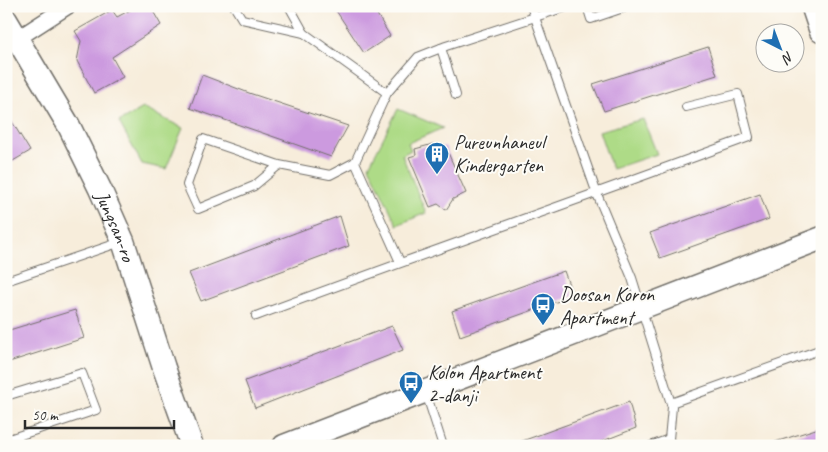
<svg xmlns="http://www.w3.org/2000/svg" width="828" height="452" font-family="Caveat,sans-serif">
	<rect width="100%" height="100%" fill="#fdfcf7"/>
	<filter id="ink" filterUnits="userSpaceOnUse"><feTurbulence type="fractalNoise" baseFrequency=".02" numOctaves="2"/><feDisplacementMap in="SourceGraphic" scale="10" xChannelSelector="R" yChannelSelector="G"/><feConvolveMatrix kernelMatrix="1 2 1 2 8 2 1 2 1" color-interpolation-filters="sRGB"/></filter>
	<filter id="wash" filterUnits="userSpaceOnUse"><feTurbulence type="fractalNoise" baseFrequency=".0096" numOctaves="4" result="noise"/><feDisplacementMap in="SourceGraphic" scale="20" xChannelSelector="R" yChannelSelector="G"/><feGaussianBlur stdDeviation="1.12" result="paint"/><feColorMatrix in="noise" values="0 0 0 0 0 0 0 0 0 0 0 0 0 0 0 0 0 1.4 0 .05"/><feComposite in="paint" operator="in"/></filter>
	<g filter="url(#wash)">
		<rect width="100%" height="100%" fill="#f7eddb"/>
		<g fill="#aedb87" stroke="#6c8359">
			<path d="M143 108 183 128 166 169 142 164 119 122Z"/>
			<path d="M398 109 443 128 408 143 411 150 402 155 426 213 397 225 369 166Z"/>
			<path d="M643 119 657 154 612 169 599 131Z"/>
		</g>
		<g id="blocks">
			<g fill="#cc9adf">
				<path d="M138 6H150L161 25 112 57 123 77 94 93 77 61 81 41 75 31 112 10 117 17Z"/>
				<path d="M333 6H372L390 36 364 53Z"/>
				<path d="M708 47 717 75 604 111 593 84Z"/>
				<path d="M202 75 249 93 348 126 331 157 283 140 190 108Z"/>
				<path d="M6 112 30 151 6 165Z"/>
				<path d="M433 144 435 150 445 146 466 193 453 199 446 210 438 204 430 207 409 157 416 155 415 149Z"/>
				<path d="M760 194 769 219 660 258 650 233Z"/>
				<path d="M340 216 349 246 201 301 189 273Z"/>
				<path d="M564 271 573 296 460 336 452 311Z"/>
				<path d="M75 310 84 338 6 363V331Z"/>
				<path d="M392 326 403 350 255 408 245 381Z"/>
				<path d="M629 402 636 428 590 446H515L514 444Z"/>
				<path d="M822 427V446H776L775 442Z"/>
			</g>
		</g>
	</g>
	<g filter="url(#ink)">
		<use href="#blocks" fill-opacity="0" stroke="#726f69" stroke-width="1"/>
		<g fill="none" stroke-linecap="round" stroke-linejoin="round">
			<defs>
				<g id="lane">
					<path d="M234 6 242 19 304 33 387 93"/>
					<path d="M289 6 304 33"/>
					<path d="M531 6 597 194 632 278 672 407 669 439 672 446"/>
					<path d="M587 6 591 19 629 6"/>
					<path d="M441 48 456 95"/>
					<path d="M279 165 254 186 198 209 187 185 203 139 279 165 330 175 355 162"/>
					<path d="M400 262 355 162 387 93 418 57 446 46 569 6"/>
					<path d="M6 281 121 242"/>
					<path d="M256 316C419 255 585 198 749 137L738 94 686 107"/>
					<path d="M426 393 443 446"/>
					<path d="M6 396 82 373 96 410 6 440"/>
					<path d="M671 403 822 349"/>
					<path d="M651 446 669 439"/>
				</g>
				<path id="street" d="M6 46 68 6"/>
				<g id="secondary">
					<path id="s1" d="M6 20 69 126 100 189 123 241 164 368 192 446"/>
					<path d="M284 446 822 238"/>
				</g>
				<path id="primary" d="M814 6 822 30"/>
			</defs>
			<use href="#lane" stroke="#726f69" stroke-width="10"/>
			<use href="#street" stroke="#726f69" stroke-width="18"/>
			<use href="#secondary" stroke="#726f69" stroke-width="25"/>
			<use href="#primary" stroke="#726f69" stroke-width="28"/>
			<use href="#lane" stroke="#fff" stroke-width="8"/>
			<use href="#street" stroke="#fff" stroke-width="15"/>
			<use href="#secondary" stroke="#fff" stroke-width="22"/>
			<use href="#primary" stroke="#fff" stroke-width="25"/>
		</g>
	</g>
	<defs>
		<symbol id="building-pin" viewBox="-11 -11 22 30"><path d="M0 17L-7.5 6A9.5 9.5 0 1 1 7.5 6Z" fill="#1f6fb2" stroke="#fdfcf7"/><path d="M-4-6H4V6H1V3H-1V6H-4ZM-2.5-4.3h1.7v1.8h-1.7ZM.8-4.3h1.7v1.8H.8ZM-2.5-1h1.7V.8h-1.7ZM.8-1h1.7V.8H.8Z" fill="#fff"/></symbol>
		<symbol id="bus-pin" viewBox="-11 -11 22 30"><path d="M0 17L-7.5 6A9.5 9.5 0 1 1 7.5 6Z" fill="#1f6fb2" stroke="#fdfcf7"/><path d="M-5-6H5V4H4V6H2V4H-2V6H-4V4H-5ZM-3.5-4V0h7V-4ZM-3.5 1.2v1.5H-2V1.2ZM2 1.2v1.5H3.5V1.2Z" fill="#fff"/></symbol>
	</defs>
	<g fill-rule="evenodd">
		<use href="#building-pin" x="423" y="140" width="28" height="38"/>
		<use href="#bus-pin" x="529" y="291" width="28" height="38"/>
		<use href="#bus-pin" x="397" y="369" width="28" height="38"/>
	</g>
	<g text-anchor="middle" stroke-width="4" stroke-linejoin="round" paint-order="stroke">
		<g font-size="20" fill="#2b2b2b" stroke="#fdfcf7" text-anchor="start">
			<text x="454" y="149">Pureunhaneul<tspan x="454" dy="23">Kindergarten</tspan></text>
			<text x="560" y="301">Doosan Koron<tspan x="560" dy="23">Apartment</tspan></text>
			<text x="428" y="379">Kolon Apartment<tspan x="428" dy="23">2-danji</tspan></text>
		</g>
		<g font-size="20" fill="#2b2b2b" stroke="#fdfcf7">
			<text dy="7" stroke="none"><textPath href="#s1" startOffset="234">Jungsan-ro</textPath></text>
		</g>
	</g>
	<rect width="828" height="452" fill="none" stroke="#fdfcf7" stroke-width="25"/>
	<g transform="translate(780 48) rotate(138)"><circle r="24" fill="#fdfcf7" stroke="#a9a8a5"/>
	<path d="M0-4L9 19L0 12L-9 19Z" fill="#1f6fb2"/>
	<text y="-8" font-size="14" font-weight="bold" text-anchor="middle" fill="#2b2b2b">N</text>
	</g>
	<path d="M25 420v8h149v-8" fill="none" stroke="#2b2b2b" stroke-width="2.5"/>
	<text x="32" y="420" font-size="15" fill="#2b2b2b" stroke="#fdfcf7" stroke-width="4" paint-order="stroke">50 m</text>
</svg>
